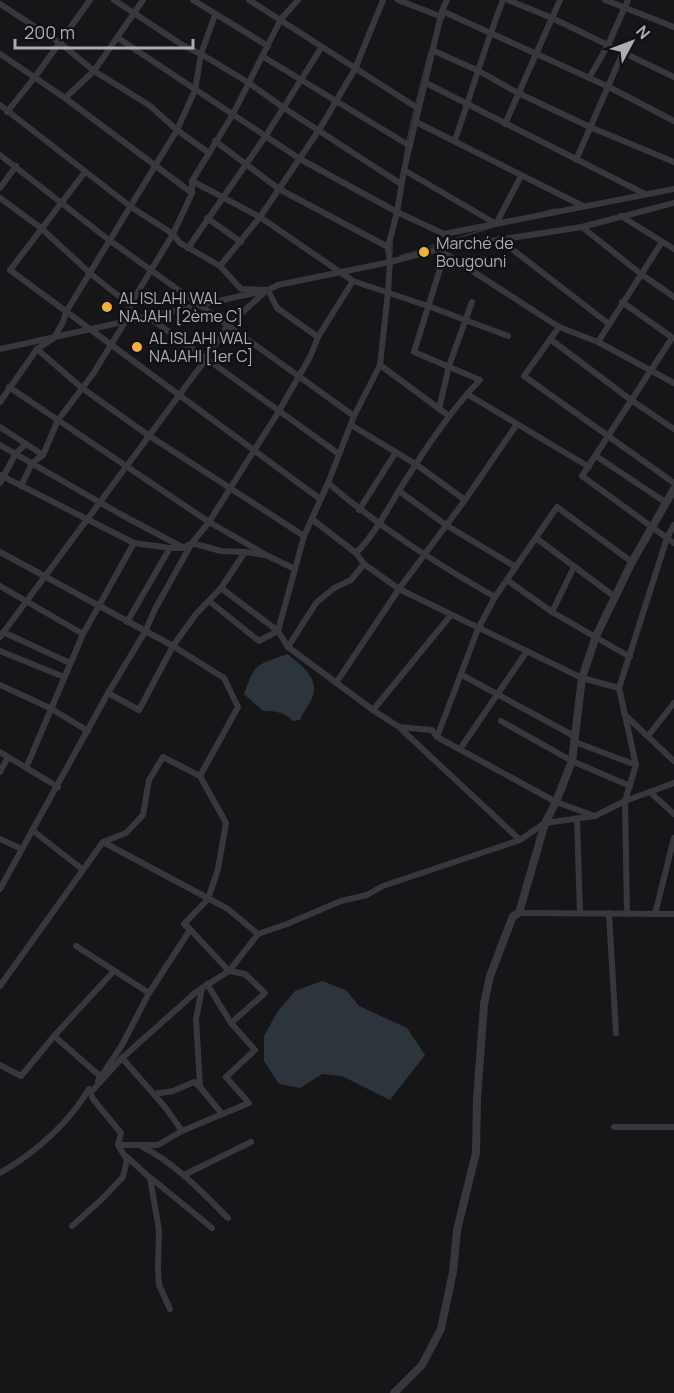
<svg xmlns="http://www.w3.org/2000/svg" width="674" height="1393" font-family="Manrope,sans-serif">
	<rect width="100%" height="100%" fill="#161618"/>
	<g fill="#2c353c">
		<path d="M287 654C300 664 321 679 312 698 309 706 303 711 300 720L293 721C285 712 275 711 263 711L244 694C256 661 256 666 287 654Z"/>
		<path d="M322 981 346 990 359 1006 407 1028 425 1055 390 1100 342 1076 322 1074 300 1088 279 1084 264 1061V1036L278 1011 295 991Z"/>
	</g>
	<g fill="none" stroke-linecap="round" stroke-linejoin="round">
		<g stroke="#2c353c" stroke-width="1.5">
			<path d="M416 103 429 52"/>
			<path d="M407 141 414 110"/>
			<path d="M404 159 406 146"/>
			<path d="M546 211 556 209"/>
			<path d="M392 254V240"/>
			<path d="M400 256 493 227"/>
		</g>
		<g stroke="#37383d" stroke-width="6">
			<path d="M114 0 184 46 201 54 249 83 284 108 401 184"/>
			<path d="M193 0 268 46"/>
			<path d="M249 0 419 109"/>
			<path d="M398 0 442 17"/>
			<path d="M508 0 552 18 674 77"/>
			<path d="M605 0 674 27"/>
			<path d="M0 4 60 43 94 71 149 105 177 130 209 153"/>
			<path d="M442 11 607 86 674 121"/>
			<path d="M118 38 300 159 397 212 444 234 674 189"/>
			<path d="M434 51 479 71 518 93 590 127 674 162"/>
			<path d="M0 54 65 98 94 71 143 0"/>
			<path d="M262 56 410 146"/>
			<path d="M589 78 608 45 628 0"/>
			<path d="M426 83 645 194"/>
			<path d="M65 98 192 193"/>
			<path d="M0 105 131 207 173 234 180 243 220 266 241 289 268 290 277 308 318 337"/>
			<path d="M7 112 35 77 90 0"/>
			<path d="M416 122 583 206"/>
			<path d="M505 124 560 0"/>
			<path d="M455 140C471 94 485 46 503 0"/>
			<path d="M215 141 279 189 388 247"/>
			<path d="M0 155 109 240 354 416"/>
			<path d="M576 160 623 52"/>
			<path d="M404 170 496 224 521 176"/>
			<path d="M85 172 10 270 320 499"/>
			<path d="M192 181 260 217 353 281 428 306 508 336"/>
			<path d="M0 188 16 166"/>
			<path d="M0 198 41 228 91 274 130 305"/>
			<path d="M621 216 674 249"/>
			<path d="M207 218 241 242"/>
			<path d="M582 227 641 274 674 297"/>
			<path d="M499 239 609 324"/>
			<path d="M188 248 265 137 321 48"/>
			<path d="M443 252 559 327 598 342 674 383"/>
			<path d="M220 266 260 217 319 130 355 69 383 0"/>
			<path d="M622 302 673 338"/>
			<path d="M147 316 339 454"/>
			<path d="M559 327 524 376 674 483"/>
			<path d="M672 338 582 476 674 543"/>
			<path d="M550 339 631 400 674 429"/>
			<path d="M598 342 662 242"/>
			<path d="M0 349 268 290 278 285 390 262 439 249 582 227 674 203"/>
			<path d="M37 349 82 388 148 435 304 536"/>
			<path d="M380 365 449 416"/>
			<path d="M9 387 209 522 268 556 295 569"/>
			<path d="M467 394 589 467"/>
			<path d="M0 402 37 349 54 338 63 322 66 312 177 130 195 90 201 54 215 15"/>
			<path d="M439 409 449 366 472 302"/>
			<path d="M351 425 417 465 465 500"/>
			<path d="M0 427 43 455"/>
			<path d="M0 445 120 514 182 547"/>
			<path d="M596 456 665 502"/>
			<path d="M0 475 134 543 170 548H183L192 543 221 551 245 552 264 555"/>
			<path d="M0 483 16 453 26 444"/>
			<path d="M328 483C382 529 434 562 495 597"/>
			<path d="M21 486 32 463 43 455 58 420 93 374 125 322 130 305 173 234 192 193V181L233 114 281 19 298 0"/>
			<path d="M399 491 446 525 516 567"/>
			<path d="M359 510 396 452"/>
			<path d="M313 520 356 553 364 564 399 589 582 678 619 688"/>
			<path d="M536 538 615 597"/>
			<path d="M0 552 173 646 224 678 238 707 200 776 226 823 218 869 208 899 184 924 190 930 149 993 122 1045 98 1081"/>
			<path d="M356 553C374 535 385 514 398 492 422 454 449 412 480 380L414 352 445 253"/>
			<path d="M507 580 552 612 630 657"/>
			<path d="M0 586 83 634"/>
			<path d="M221 588 278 631 288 647 373 710 399 727 432 730 437 737 478 629 495 597 557 507 632 562"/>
			<path d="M209 601 259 641 278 631 304 536 328 483 354 416 380 365 388 292 390 262 388 247 397 212 404 170 442 11 447 0"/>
			<path d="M552 612 574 567"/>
			<path d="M127 622 170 548"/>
			<path d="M3 632 70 663"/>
			<path d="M0 637 206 359 227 326 266 291"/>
			<path d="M288 647 316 603 334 588 351 580 364 564"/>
			<path d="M0 651 64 677"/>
			<path d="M462 675 574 736"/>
			<path d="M336 683 399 589 465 500 517 424"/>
			<path d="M0 685 50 708 88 731"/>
			<path d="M108 693 139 710 173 646 196 614 221 588 245 552"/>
			<path d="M373 710 451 615"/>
			<path d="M624 714 674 761"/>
			<path d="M501 721 572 761 630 786"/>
			<path d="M400 728 520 840"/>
			<path d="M648 736 674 703"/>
			<path d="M437 737 556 802 592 815"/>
			<path d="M575 742 636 765"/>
			<path d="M460 749 527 651"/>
			<path d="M0 752 58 787"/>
			<path d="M26 768 83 634 134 543"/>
			<path d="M0 772 8 757"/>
			<path d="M650 792 674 814"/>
			<path d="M577 819 580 912"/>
			<path d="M32 830 82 869"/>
			<path d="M0 839 22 849"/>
			<path d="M103 842 228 909 258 934"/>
			<path d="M0 889 108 693 145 632 155 609 192 543 209 522 279 411 310 357 318 337 353 281"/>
			<path d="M519 913 674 914"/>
			<path d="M609 913 616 1033"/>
			<path d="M627 914 625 801 636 765 619 688 667 538 674 525"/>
			<path d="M655 914 674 838"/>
			<path d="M76 946 149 993"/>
			<path d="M207 984 231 1023"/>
			<path d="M0 986 103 842 126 833 143 815 149 780 163 757 200 776"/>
			<path d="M202 988 196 1019 200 1087 222 1114"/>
			<path d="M54 1036 100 1076"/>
			<path d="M122 1058 165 1107 182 1131"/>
			<path d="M0 1065 21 1076 54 1036 113 972"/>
			<path d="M154 1094 173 1091 194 1082 200 1087"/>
			<path d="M614 1127H674"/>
			<path d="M118 1145H158L182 1131 249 1103 226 1077 255 1050 231 1023 265 993 245 974 229 971 188 927"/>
			<path d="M141 1146C175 1163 201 1191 228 1218"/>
			<path d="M126 1156 150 1178 159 1230 158 1268 159 1285 170 1309"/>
			<path d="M0 1173C35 1153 68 1124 89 1089L91 1092 122 1058 196 992 229 971 258 934 287 924 341 901 367 895 383 886 520 840 545 823 595 816 625 801 674 783"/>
			<path d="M184 1175 251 1142"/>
			<path d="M151 1178 212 1228"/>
			<path d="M72 1226 101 1200 123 1177 127 1160 118 1145 121 1133 93 1099 90 1091"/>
		</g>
		<path stroke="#37383d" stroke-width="8" d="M394 1393 422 1365 441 1329 453 1272 457 1230 476 1153 477 1099 484 1004 490 976 513 916 519 913 545 823 556 802 572 761 582 678 596 636 632 562 674 489"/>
	</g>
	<g fill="#f2b134" stroke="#111113" stroke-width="2">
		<circle cx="424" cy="252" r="6"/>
		<circle cx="107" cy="307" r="6"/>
		<circle cx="137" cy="347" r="6"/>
	</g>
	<g text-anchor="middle" stroke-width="5" stroke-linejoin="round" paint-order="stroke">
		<g font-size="16" fill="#a8adb8" stroke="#111113" text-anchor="start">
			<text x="436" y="249">Marché de<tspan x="436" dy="18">Bougouni</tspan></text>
			<text x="119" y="304">AL ISLAHI WAL<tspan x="119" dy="18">NAJAHI [2ème C]</tspan></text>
			<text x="149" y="344">AL ISLAHI WAL<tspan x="149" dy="18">NAJAHI [1er C]</tspan></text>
		</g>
	</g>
	<g transform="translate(632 42) rotate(49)" stroke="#111113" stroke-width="4.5" paint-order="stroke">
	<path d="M0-4.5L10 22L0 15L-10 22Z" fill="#a8adb8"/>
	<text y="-9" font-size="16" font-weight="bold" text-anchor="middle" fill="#a8adb8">N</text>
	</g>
	<path d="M15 39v9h178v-9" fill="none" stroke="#a8adb8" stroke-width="3"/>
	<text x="24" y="39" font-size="18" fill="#a8adb8" stroke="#111113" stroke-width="4.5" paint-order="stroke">200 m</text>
</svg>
